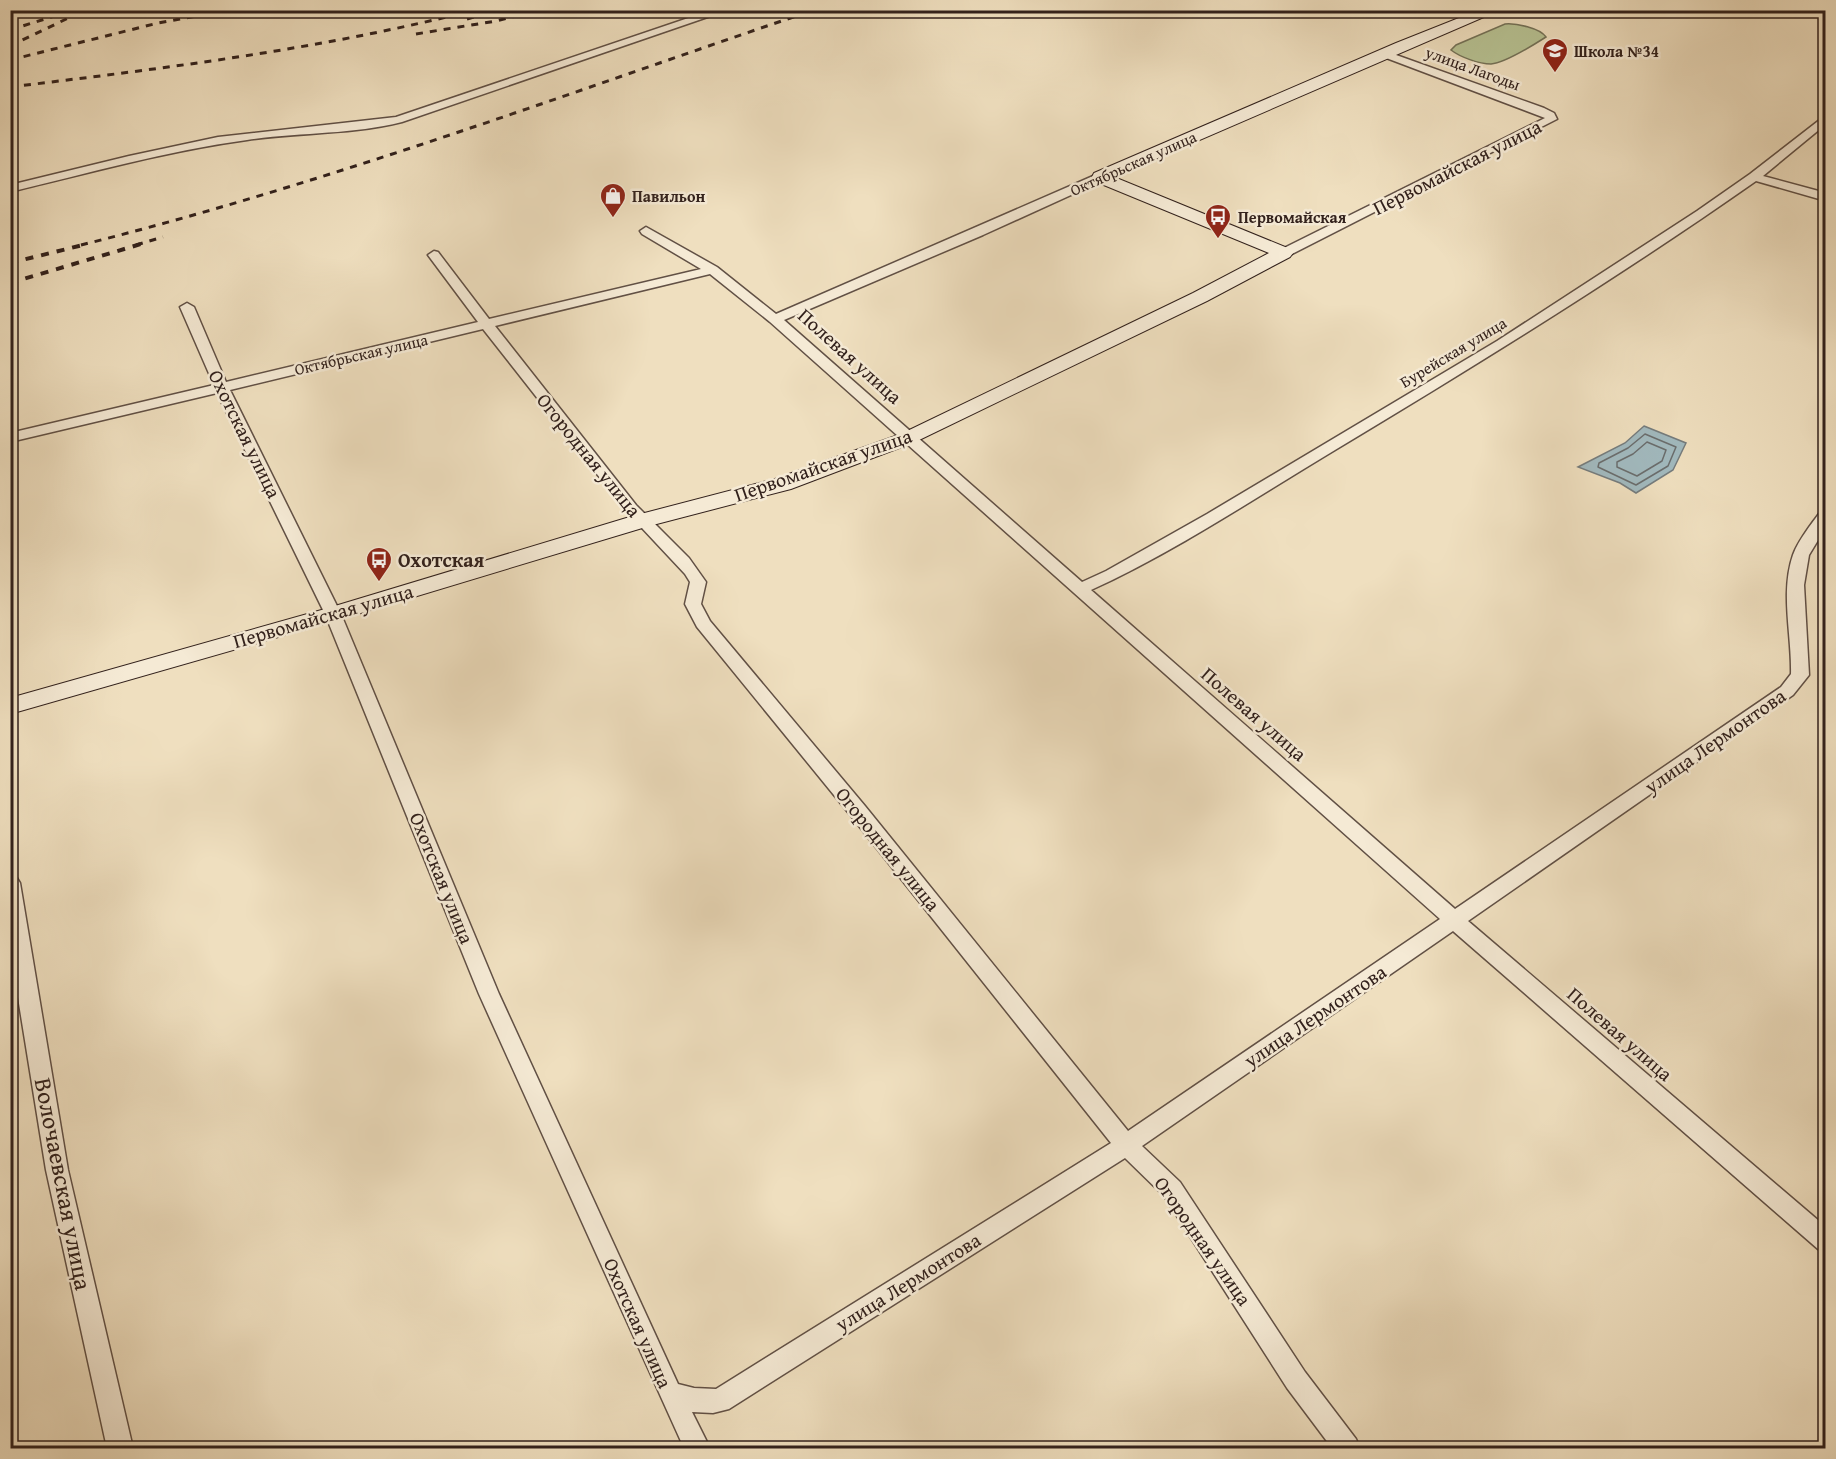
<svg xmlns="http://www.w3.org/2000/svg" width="1836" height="1459" font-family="'Gentium Book Plus',serif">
	<rect width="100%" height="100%" fill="#efdfbf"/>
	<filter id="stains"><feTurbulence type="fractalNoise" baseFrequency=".00333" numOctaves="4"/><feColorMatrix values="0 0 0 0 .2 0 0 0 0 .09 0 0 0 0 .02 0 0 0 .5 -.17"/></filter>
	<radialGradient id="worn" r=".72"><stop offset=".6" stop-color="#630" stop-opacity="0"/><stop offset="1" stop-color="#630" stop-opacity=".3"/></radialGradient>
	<path fill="#b7c293" stroke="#747258" stroke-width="1.5" d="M1505 24C1516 23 1540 28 1546 37 1535 44 1504 63 1491 64 1479 64 1460 57 1451 50L1456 45Z"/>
	<path fill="#a1b9be" stroke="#757c7d" stroke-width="1.5" d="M1644 426 1686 443 1673 470 1636 493 1620 483 1578 467 1625 443Z"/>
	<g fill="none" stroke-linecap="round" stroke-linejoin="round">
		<g stroke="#6a6d6d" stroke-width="1.5">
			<path d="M1645 434 1676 447 1668 466 1636 485 1598 467 1599 463 1628 448Z"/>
			<path d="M1647 442 1666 450 1662 461 1637 476 1617 467V462L1633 454Z"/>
		</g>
		<defs>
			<g id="minor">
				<path d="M712 10H728L402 122C351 135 299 132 247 140 167 151 89 173 10 192V185L129 156 218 137 396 117Z"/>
				<path d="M1385 51 1544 108 1554 113 1557 119 1288 256H1280L1278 253 1280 250 1545 118 1381 56 1380 54Z"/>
				<path d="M1826 115V124L1763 176 1826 193V201L1756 181C1619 277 1478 364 1335 450 1255 498 1176 551 1091 590L1455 909 1781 687 1791 674C1792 635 1780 593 1793 555 1799 539 1811 525 1820 512L1826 510V527L1809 555 1804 585 1809 675 1793 695 1468 921 1826 1227V1252L1818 1249 1453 931 1142 1146 1180 1182 1305 1372 1356 1439 1360 1448H1332L1287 1388 1164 1196 1125 1158 729 1409 713 1413 692 1412 710 1448H684L479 994 325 614 217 393 10 442V433L214 385 180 307 187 303 194 307 226 382 478 322 428 255 434 251 438 252 489 319 701 269 642 234 640 231 646 227 717 267 776 314 1100 173 1106 177 1104 180 983 235 784 320 1082 582 1106 571 1207 514 1497 341 1697 211 1750 174ZM710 274 770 322 1440 919 1128 1131 865 806 710 621 701 604 706 582 689 558 636 505 495 326ZM483 329 626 511 685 574 690 582 685 604 697 627 851 816 1111 1143 716 1389 694 1388 678 1384 499 994 341 614 230 390Z"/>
				<path d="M10 876 17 878 20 883 68 1170 133 1448H107L46 1170 10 948Z"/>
			</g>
			<path id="secondary" d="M1479 10H1500L1114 177 1290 249 1293 253 1290 257 1207 301 915 442 791 489 649 526 341 619 10 714V698L325 609 633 516 775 479 901 434 1193 293 1269 253 1094 181 1092 177 1094 173 1396 43Z"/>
		</defs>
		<use href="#minor" stroke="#615045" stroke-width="3"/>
		<use href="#secondary" stroke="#32211c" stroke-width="2"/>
		<use href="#minor" fill="#f5ead5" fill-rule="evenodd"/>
		<use href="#secondary" fill="#f5ead5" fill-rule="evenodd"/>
		<g stroke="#32211c" stroke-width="3" stroke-dasharray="7 7" stroke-linecap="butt">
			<path d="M290 15 307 10"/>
			<path d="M467 19 490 12"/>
			<path d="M10 30 64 13"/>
			<path d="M416 34 496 21 540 10"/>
			<path d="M10 46 85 10"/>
			<path d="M10 60 158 23 229 10"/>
			<path d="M10 87C167 68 322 49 475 10"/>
			<path d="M81 245C330 183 571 92 814 10"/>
			<path d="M136 245 163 237"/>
		</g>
		<g stroke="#32211c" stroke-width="4" stroke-dasharray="8 8" stroke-linecap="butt">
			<path d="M10 263 87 244"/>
			<path d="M10 283 141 244"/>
		</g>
	</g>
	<defs>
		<symbol id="school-pin" viewBox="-11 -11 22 30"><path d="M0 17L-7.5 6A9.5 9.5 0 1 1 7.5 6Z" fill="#8f2418" stroke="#f5ead5"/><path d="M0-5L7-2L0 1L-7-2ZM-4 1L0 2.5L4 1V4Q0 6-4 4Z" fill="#fff"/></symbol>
		<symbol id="shop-pin" viewBox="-11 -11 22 30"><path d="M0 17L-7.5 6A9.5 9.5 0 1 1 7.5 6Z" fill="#8f2418" stroke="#f5ead5"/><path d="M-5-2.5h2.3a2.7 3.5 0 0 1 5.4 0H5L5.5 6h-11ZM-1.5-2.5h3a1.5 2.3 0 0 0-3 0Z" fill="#fff"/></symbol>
		<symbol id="bus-pin" viewBox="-11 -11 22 30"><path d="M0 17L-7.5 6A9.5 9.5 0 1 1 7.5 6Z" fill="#8f2418" stroke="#f5ead5"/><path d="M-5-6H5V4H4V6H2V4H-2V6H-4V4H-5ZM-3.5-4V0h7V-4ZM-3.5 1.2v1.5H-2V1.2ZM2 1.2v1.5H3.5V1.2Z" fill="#fff"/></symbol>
	</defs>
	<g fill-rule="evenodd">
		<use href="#school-pin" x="1540" y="36" width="30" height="40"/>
		<use href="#shop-pin" x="598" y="181" width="30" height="40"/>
		<use href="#bus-pin" x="1203" y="202" width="30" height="40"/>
		<use href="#bus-pin" x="364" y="545" width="30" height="40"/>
	</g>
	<g text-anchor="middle" stroke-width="5" stroke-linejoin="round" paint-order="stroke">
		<g font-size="16" font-weight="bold" fill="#32211c" stroke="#f5ead5" text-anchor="start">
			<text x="1574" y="57">Школа №34</text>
			<text x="632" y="202">Павильон</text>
			<text x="1238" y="223">Первомайская</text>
		</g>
		<g font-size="16" fill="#32211c" stroke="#f5ead5">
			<text transform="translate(1473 68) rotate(20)" y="6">улица Лагоды</text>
			<text transform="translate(1133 163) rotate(-24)" y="6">Октябрьская улица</text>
			<text transform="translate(1453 352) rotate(-31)" y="6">Бурейская улица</text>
			<text transform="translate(361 354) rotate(-13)" y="6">Октябрьская улица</text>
		</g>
		<g font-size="20" fill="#32211c" stroke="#f5ead5">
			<text transform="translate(1457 167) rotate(-27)" y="7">Первомайская улица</text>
			<text transform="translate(850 356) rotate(42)" y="7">Полевая улица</text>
			<text transform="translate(245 434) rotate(64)" y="7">Охотская улица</text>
			<text transform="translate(589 455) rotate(51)" y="7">Огородная улица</text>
			<text transform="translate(823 465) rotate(-19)" y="7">Первомайская улица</text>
			<text transform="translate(323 616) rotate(-16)" y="7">Первомайская улица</text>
			<text transform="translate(1254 714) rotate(41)" y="7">Полевая улица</text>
			<text transform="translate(1715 741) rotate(-35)" y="7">улица Лермонтова</text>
			<text transform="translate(888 849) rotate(51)" y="7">Огородная улица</text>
			<text transform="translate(442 878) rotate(68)" y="7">Охотская улица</text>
			<text transform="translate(1315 1016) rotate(-34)" y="7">улица Лермонтова</text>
			<text transform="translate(1620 1034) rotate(41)" y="7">Полевая улица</text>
			<text transform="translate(1203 1241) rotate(55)" y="7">Огородная улица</text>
			<text transform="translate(908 1282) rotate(-32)" y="7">улица Лермонтова</text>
			<text transform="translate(638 1323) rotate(66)" y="7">Охотская улица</text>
		</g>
		<g font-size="20" font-weight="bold" fill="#32211c" stroke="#f5ead5" text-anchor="start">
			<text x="398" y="567">Охотская</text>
		</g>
		<g font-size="24" fill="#32211c" stroke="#f5ead5">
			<text transform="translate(63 1184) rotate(79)" y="8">Волочаевская улица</text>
		</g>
	</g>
	<rect width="1836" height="1459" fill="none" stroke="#efdfbf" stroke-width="36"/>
	<rect x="12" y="12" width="1812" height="1435" fill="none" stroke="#32211c" stroke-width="3"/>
	<rect x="18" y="18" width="1800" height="1423" fill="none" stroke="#32211c" stroke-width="1.5"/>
	<rect width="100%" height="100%" filter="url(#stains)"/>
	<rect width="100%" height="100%" fill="url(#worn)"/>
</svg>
